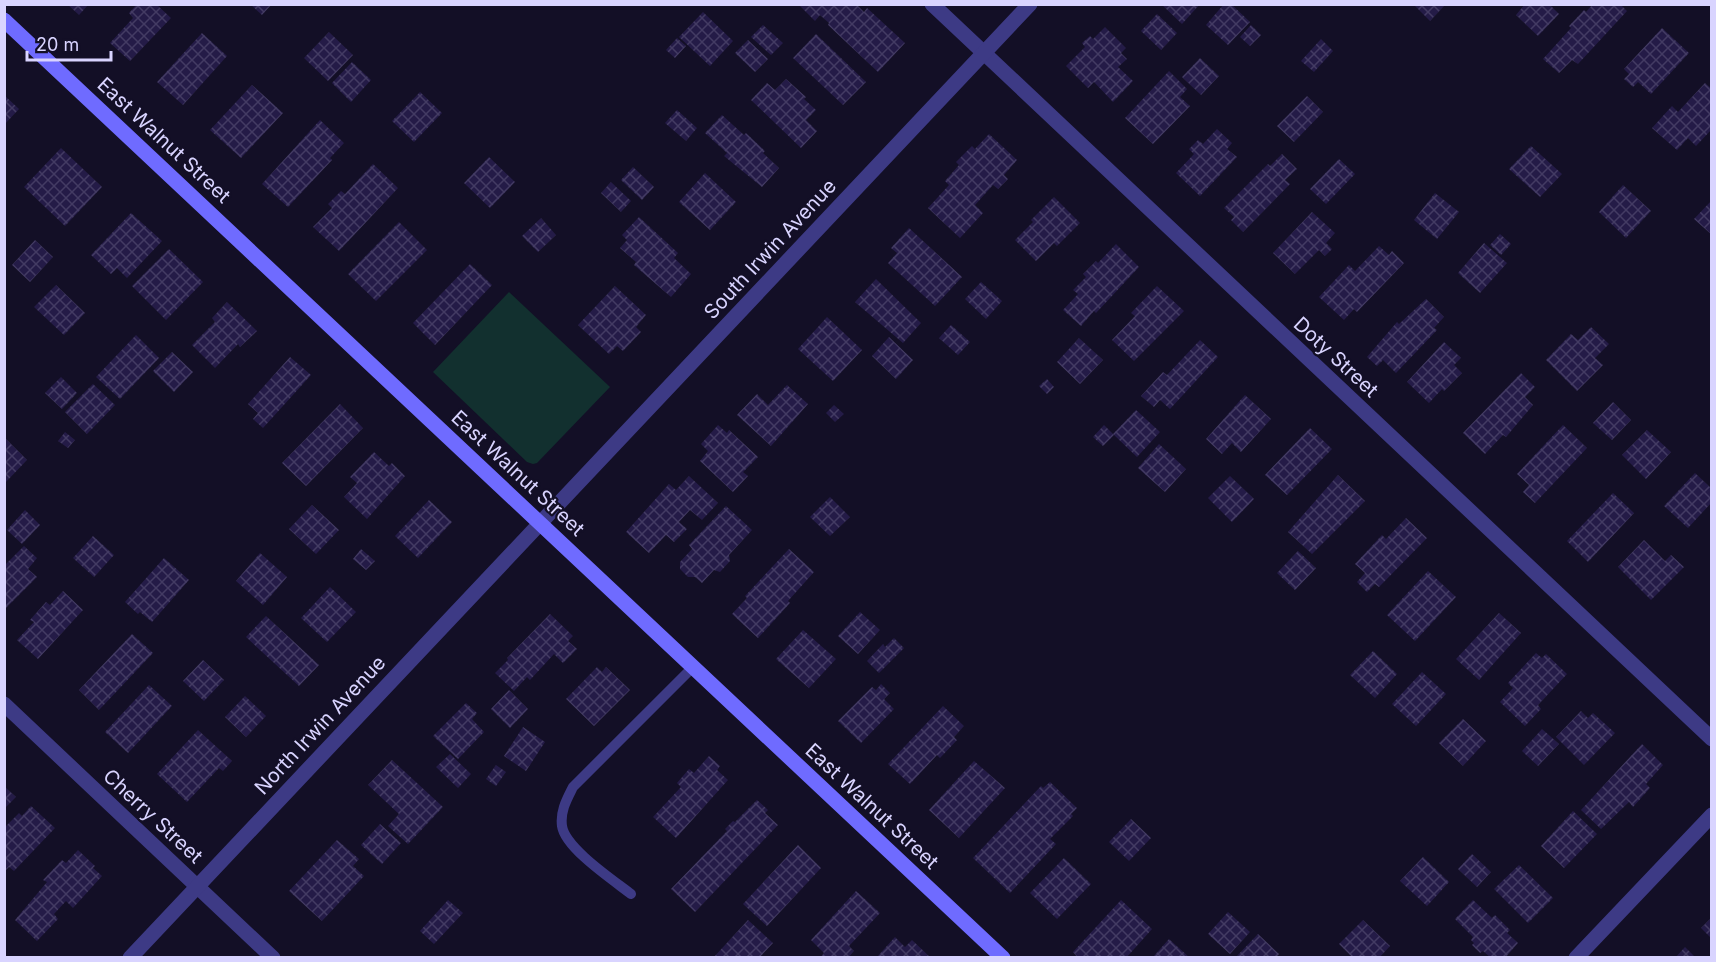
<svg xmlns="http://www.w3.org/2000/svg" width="1716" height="962" font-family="Inter,sans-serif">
	<defs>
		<pattern id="building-cross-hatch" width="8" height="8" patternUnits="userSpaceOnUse" patternTransform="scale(1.5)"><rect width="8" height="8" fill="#241b47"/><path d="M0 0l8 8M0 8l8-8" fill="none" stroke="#433b63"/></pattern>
	</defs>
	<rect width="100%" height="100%" fill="#130f26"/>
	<path fill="#12302f" d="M509 292 610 387 537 463 533 464 527 462 433 372Z"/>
	<g fill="url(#building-cross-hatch)">
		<path d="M67 4H89L79 15Z"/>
		<path d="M137 4H156L171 18 130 61 110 43 133 18 129 13Z"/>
		<path d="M250 4H272L262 15Z"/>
		<path d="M798 4H856L864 12 867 8 905 43 878 72 828 25 829 23 820 15 815 21Z"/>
		<path d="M1161 4H1200L1182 24Z"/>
		<path d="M1224 4H1231L1250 22 1228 45 1206 25Z"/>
		<path d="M1413 4H1446L1430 21Z"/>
		<path d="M1525 4H1549L1559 14 1538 36 1516 15Z"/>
		<path d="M1593 4H1620L1627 11 1578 64 1572 60 1559 73 1543 59 1571 28 1569 26 1584 10 1586 12Z"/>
		<path d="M703 12 733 41 710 66 679 37Z"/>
		<path d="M1157 14 1177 33 1161 50 1141 31Z"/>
		<path d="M763 25 783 43 771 55 751 37Z"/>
		<path d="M1251 25 1261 35 1250 46 1240 37Z"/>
		<path d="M1105 27 1126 48 1121 53 1127 59 1118 67 1133 81 1113 102 1094 82 1088 88 1066 66 1085 47 1082 43 1090 36 1093 39Z"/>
		<path d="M1662 28 1689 53 1651 94 1638 82 1633 87 1624 79 1629 74 1624 69Z"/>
		<path d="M329 32 353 55 328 81 304 58Z"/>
		<path d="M202 33 227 56 183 105 157 82Z"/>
		<path d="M816 34 866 82 843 105 793 58Z"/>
		<path d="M677 38 686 46 675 58 666 50Z"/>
		<path d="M1321 39 1333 51 1314 72 1301 61Z"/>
		<path d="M748 40 768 59 755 72 735 53Z"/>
		<path d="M1200 58 1219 76 1201 95 1182 77Z"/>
		<path d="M352 62 371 80 351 102 332 83Z"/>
		<path d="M1169 71 1187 89 1180 97 1190 106 1153 144 1125 118Z"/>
		<path d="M786 79 806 97 804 99 816 110 806 120 817 131 801 148 751 100 767 83 775 90Z"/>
		<path d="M1705 83 1712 89V129L1696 146 1688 138 1677 150 1652 128 1672 106 1678 112Z"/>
		<path d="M252 85 283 113 241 158 210 130Z"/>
		<path d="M420 92 442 113 414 142 392 121Z"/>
		<path d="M4 95 19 109 4 125Z"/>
		<path d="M1307 96 1323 112 1294 142 1277 126Z"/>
		<path d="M677 110 697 128 686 141 665 123Z"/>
		<path d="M722 115 744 135 746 133 765 151 763 153 779 168 762 187 724 156 727 153 705 133Z"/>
		<path d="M320 120 344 143 330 158 332 160 288 207 262 184Z"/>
		<path d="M1217 129 1232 143 1227 149 1237 157 1200 196 1176 173 1194 154 1189 149 1198 140 1203 144Z"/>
		<path d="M989 134 1017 160 1004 175 1008 179 998 189 993 185 975 205 983 213 960 238 928 208 949 185 945 181 959 165 956 162 972 146 975 149Z"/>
		<path d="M1531 146 1562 174 1540 197 1509 169Z"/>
		<path d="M61 148 102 187 65 226 24 187Z"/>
		<path d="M1282 154 1297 169 1285 180 1290 184 1243 232 1231 220 1234 217 1224 208 1268 164 1270 166Z"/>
		<path d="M489 157 515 182 490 208 464 183Z"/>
		<path d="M1339 159 1355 174 1326 204 1310 189Z"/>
		<path d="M373 164 398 188 339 251 313 227 332 208 328 204 341 191 345 194Z"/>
		<path d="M633 167 654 187 642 200 621 180Z"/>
		<path d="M705 173 736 202 710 230 679 202Z"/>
		<path d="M611 182 631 201 621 212 601 193Z"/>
		<path d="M1623 185 1651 211 1626 238 1599 212Z"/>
		<path d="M1435 193 1459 212 1437 239 1414 220Z"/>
		<path d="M1054 197 1080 223 1057 246 1054 243 1036 261 1015 240 1033 222 1031 220Z"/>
		<path d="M1712 200V235L1694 219Z"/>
		<path d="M1312 212 1335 233 1326 243 1332 249 1325 256 1319 250 1295 274 1273 253Z"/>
		<path d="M131 213 162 241 127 278 117 268 111 274 91 255Z"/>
		<path d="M639 217 678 253 674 258 691 274 671 297 634 265 636 262 620 248 627 240 622 235Z"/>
		<path d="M541 218 556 235 538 252 522 236Z"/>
		<path d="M399 222 427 250 376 301 348 274Z"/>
		<path d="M909 228 962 277 935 306 888 263 897 253 891 248Z"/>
		<path d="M1500 234 1511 244 1501 255 1490 245Z"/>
		<path d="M35 240 53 257 30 282 12 265Z"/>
		<path d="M1484 243 1507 263 1480 293 1458 273Z"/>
		<path d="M1116 244 1139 267 1096 313 1094 311 1081 326 1063 310 1078 294 1073 290 1086 277 1083 274 1096 261 1098 263Z"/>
		<path d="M1379 246 1389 255 1392 251 1404 263 1357 312 1354 309 1344 320 1319 297 1349 265 1355 271Z"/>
		<path d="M169 249 203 282 166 320 132 286Z"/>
		<path d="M470 264 492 285 435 345 413 323Z"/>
		<path d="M876 279 921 323 903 343 855 302Z"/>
		<path d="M981 282 1002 301 986 319 965 299Z"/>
		<path d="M56 285 85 313 64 335 34 307Z"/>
		<path d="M615 286 646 315 636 327 641 332 623 351 617 346 609 354 578 325Z"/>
		<path d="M1157 286 1184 311 1134 361 1112 340 1135 316 1131 313Z"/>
		<path d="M1426 299 1444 317 1434 328 1437 330 1396 373 1383 360 1377 366 1367 357 1397 322 1399 324Z"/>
		<path d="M227 302 257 331 240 347 238 344 215 368 192 345 215 322 212 318Z"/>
		<path d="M827 317 862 350 833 381 798 349Z"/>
		<path d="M951 325 970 342 958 355 939 338Z"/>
		<path d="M1591 327 1609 344 1595 358 1603 365 1577 391 1546 360 1571 334 1578 340Z"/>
		<path d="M136 335 159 358 120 399 96 377Z"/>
		<path d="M889 337 913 360 896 379 872 356Z"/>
		<path d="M1079 338 1103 360 1080 384 1057 362Z"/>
		<path d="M1200 340 1218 357 1170 409 1160 400 1154 407 1141 396 1163 372 1167 375Z"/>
		<path d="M1444 342 1461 358 1454 365 1462 373 1444 391 1442 389 1429 403 1407 382Z"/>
		<path d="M172 352 193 372 174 392 153 371Z"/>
		<path d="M290 357 311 375 263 428 253 419 258 413 248 404Z"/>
		<path d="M1521 373 1535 387 1525 397 1533 405 1506 437 1503 435 1485 454 1463 433Z"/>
		<path d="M61 377 77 393 62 409 45 393Z"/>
		<path d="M1047 379 1054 387 1047 394 1039 386Z"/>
		<path d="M93 384 115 405 87 434 65 412Z"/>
		<path d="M787 385 808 404 771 446 737 415 757 394 768 405Z"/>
		<path d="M1245 395 1271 419 1241 452 1232 443 1222 454 1206 439Z"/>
		<path d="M1613 402 1631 420 1612 440 1593 423Z"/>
		<path d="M340 404 363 428 306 486 282 463Z"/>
		<path d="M834 405 844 414 835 422 826 413Z"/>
		<path d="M1136 410 1160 432 1137 457 1113 434Z"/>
		<path d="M718 425 727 433 729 430 758 457 743 472 748 476 733 492 700 461 708 451 701 444Z"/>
		<path d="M1104 425 1114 435 1103 446 1093 437Z"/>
		<path d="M1563 425 1587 448 1535 503 1523 492 1529 485 1517 474Z"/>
		<path d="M1310 428 1332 449 1287 495 1265 475Z"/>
		<path d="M1647 430 1671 452 1646 479 1622 455Z"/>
		<path d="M65 432 75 440 68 448 58 441Z"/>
		<path d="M5 438 27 460 5 483Z"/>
		<path d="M1159 444 1186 469 1165 492 1138 468Z"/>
		<path d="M374 452 389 466 392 463 405 476 367 519 344 497 357 483 350 477Z"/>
		<path d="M1695 473 1712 489V502L1688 528 1664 506Z"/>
		<path d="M1338 475 1365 501 1312 554 1288 532Z"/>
		<path d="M689 476 718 503 702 520 690 510 679 522 687 529 674 542 666 535 649 553 626 532 669 484 676 490Z"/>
		<path d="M1230 476 1254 499 1232 522 1208 498Z"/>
		<path d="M1613 493 1634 513 1588 562 1567 541Z"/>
		<path d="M830 497 850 517 830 536 810 517Z"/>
		<path d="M429 500 452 522 418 558 395 536Z"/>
		<path d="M312 505 339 530 316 554 289 529Z"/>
		<path d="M726 506 752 530 729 555 730 561 720 572 714 570 702 583 695 577H688L680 569V562L692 549 689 545Z"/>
		<path d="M25 510 40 525 22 544 7 530Z"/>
		<path d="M1406 518 1427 538 1379 587 1375 584 1367 592 1357 582 1365 573 1355 564 1382 535 1386 539Z"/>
		<path d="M93 536 114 555 94 577 73 558Z"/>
		<path d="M1644 540 1665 561 1671 555 1684 567 1651 600 1618 567Z"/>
		<path d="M24 546 37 558 28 569 37 577 4 610V566Z"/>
		<path d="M361 549 375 561 366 570 353 559Z"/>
		<path d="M789 549 814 572 788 601 790 603 758 638 732 614 747 598 745 596Z"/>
		<path d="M1298 551 1316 568 1295 590 1277 573Z"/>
		<path d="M260 553 287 577 263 605 236 581Z"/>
		<path d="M164 558 189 580 152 622 140 612 138 614 125 602Z"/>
		<path d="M1428 571 1456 597 1415 641 1387 615Z"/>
		<path d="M330 587 356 612 327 642 301 618Z"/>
		<path d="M63 591 83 610 38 659 17 640 34 622 30 620 46 602 50 605Z"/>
		<path d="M860 612 880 630 858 654 838 636Z"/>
		<path d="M1499 613 1521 633 1479 680 1456 659Z"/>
		<path d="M550 614 573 636 568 641 577 649 563 663 554 654 530 680 527 677 514 691 495 673 508 660 507 658Z"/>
		<path d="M266 616 319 665 299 686 246 637Z"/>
		<path d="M803 630 836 659 809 688 776 659Z"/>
		<path d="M132 634 153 653 99 710 79 690Z"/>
		<path d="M894 638 904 648 879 673 867 661 883 644 885 647Z"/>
		<path d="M1373 651 1397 674 1375 698 1350 675Z"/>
		<path d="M1536 653 1542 658 1546 654 1567 674 1538 705 1541 709 1525 726 1500 702 1513 688 1508 683Z"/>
		<path d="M203 660 224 680 204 701 183 681Z"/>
		<path d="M597 667 602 672 606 667 630 690 594 726 566 699Z"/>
		<path d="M1422 672 1446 694 1416 726 1392 704Z"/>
		<path d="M881 684 890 693 884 699 894 709 861 743 838 721 872 687 876 690Z"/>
		<path d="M149 685 172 706 128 753 105 732Z"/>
		<path d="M509 690 528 709 510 728 491 709Z"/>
		<path d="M245 696 266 716 246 737 225 717Z"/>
		<path d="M466 703 477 713 472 719 484 732 458 759 433 736Z"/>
		<path d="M943 706 964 726 954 737 957 740 940 758 937 755 910 784 888 764Z"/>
		<path d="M1581 711 1588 718 1593 713 1615 733 1584 765 1556 737Z"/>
		<path d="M1463 719 1486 741 1463 766 1439 743Z"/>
		<path d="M523 727 545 742 526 771 504 756Z"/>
		<path d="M1542 729 1559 744 1538 766 1522 751Z"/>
		<path d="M198 730 232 761 223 771 219 768 187 802 157 774Z"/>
		<path d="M1642 744 1663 765 1646 784 1650 788 1633 807 1629 802 1601 829 1581 810Z"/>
		<path d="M450 754 471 774 458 788 436 767Z"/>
		<path d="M709 756 720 766 717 770 728 780 676 838 653 817 681 787 677 783 689 769 694 773Z"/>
		<path d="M392 760 443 807 408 844 388 826 399 814 368 785Z"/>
		<path d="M974 761 1005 788 959 838 929 810Z"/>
		<path d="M496 765 506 772 496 786 486 779Z"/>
		<path d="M1050 782 1077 808 1071 814 1073 816 1050 839 1056 844 1010 893 973 858 1041 786 1043 788Z"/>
		<path d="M4 786 16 797 4 809Z"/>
		<path d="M757 800 768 810 765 813 778 825 695 912 671 889 727 831 725 829 733 821 735 822Z"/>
		<path d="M31 806 55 828 14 871 9 867 4 872V828L19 813 22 816Z"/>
		<path d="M1573 811 1597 834 1564 868 1541 846Z"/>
		<path d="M1131 819 1151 838 1129 861 1109 842Z"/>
		<path d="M380 824 401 843 382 864 361 845Z"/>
		<path d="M337 840 359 859 353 866 364 876 322 921 289 891Z"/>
		<path d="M798 845 821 868 767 926 743 904Z"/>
		<path d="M78 850 95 866 93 868 102 876 73 908 66 901 54 914 58 919 37 941 15 920 47 882 43 880 62 860 66 863Z"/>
		<path d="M1472 854 1491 872 1477 887 1458 869Z"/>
		<path d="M1423 857 1449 882 1427 906 1400 881Z"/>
		<path d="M1064 858 1091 884 1057 919 1030 893Z"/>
		<path d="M1519 865 1553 898 1528 923 1494 889Z"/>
		<path d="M856 891 880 913 849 946 854 951 848 958H820L824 953 811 940Z"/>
		<path d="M448 900 463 913 434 944 420 931Z"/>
		<path d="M1121 900 1152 929 1126 958H1078L1073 952Z"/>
		<path d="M1473 900 1492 918 1495 915 1510 930 1507 933 1518 943 1505 958H1491L1483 951 1480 953 1472 945 1474 943 1471 940 1473 937 1455 919Z"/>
		<path d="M1228 912 1250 932 1230 954 1208 934Z"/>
		<path d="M1712 917V939L1701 928Z"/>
		<path d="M748 920 773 943 759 958H713Z"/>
		<path d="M1363 920 1390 946 1379 958H1353L1339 944Z"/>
		<path d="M1258 934 1279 954 1276 958H1235Z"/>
		<path d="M895 937 905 947 912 940 931 958H876Z"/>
		<path d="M1169 939 1190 958H1152Z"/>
		<path d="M1685 947 1696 958H1675Z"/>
	</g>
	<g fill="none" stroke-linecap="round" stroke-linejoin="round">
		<path stroke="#3d3a85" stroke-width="10" d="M631 894C613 880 565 848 562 826 560 811 567 799 573 787L694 666"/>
		<g stroke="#3d3a85" stroke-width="15">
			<path d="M932 4 1712 739"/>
			<path d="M4 704 273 958"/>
			<path d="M130 958 1030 4"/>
			<path d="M1576 958 1712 815"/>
		</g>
		<path stroke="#6f6bff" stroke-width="15" d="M4 20 1003 958"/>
	</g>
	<g text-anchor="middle" stroke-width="4.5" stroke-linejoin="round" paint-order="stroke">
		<g font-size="20" fill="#d9d4ff" stroke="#130f26">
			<text transform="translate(164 140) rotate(43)" y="7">East Walnut Street</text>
			<text transform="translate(770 249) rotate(-47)" y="7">South Irwin Avenue</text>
			<text transform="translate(1336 357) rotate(43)" y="7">Doty Street</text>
			<text transform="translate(518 473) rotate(43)" y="7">East Walnut Street</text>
			<text transform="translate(320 725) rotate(-47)" y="7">North Irwin Avenue</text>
			<text transform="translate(872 806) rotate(43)" y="7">East Walnut Street</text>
			<text transform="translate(153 816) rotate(43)" y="7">Cherry Street</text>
		</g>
	</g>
	<rect width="1716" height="962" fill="none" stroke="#d9d4ff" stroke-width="12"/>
	<path d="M27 51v9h84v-9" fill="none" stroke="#d9d4ff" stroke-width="3"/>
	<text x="36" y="51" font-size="18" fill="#d9d4ff" stroke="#130f26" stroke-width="4.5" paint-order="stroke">20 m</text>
</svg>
